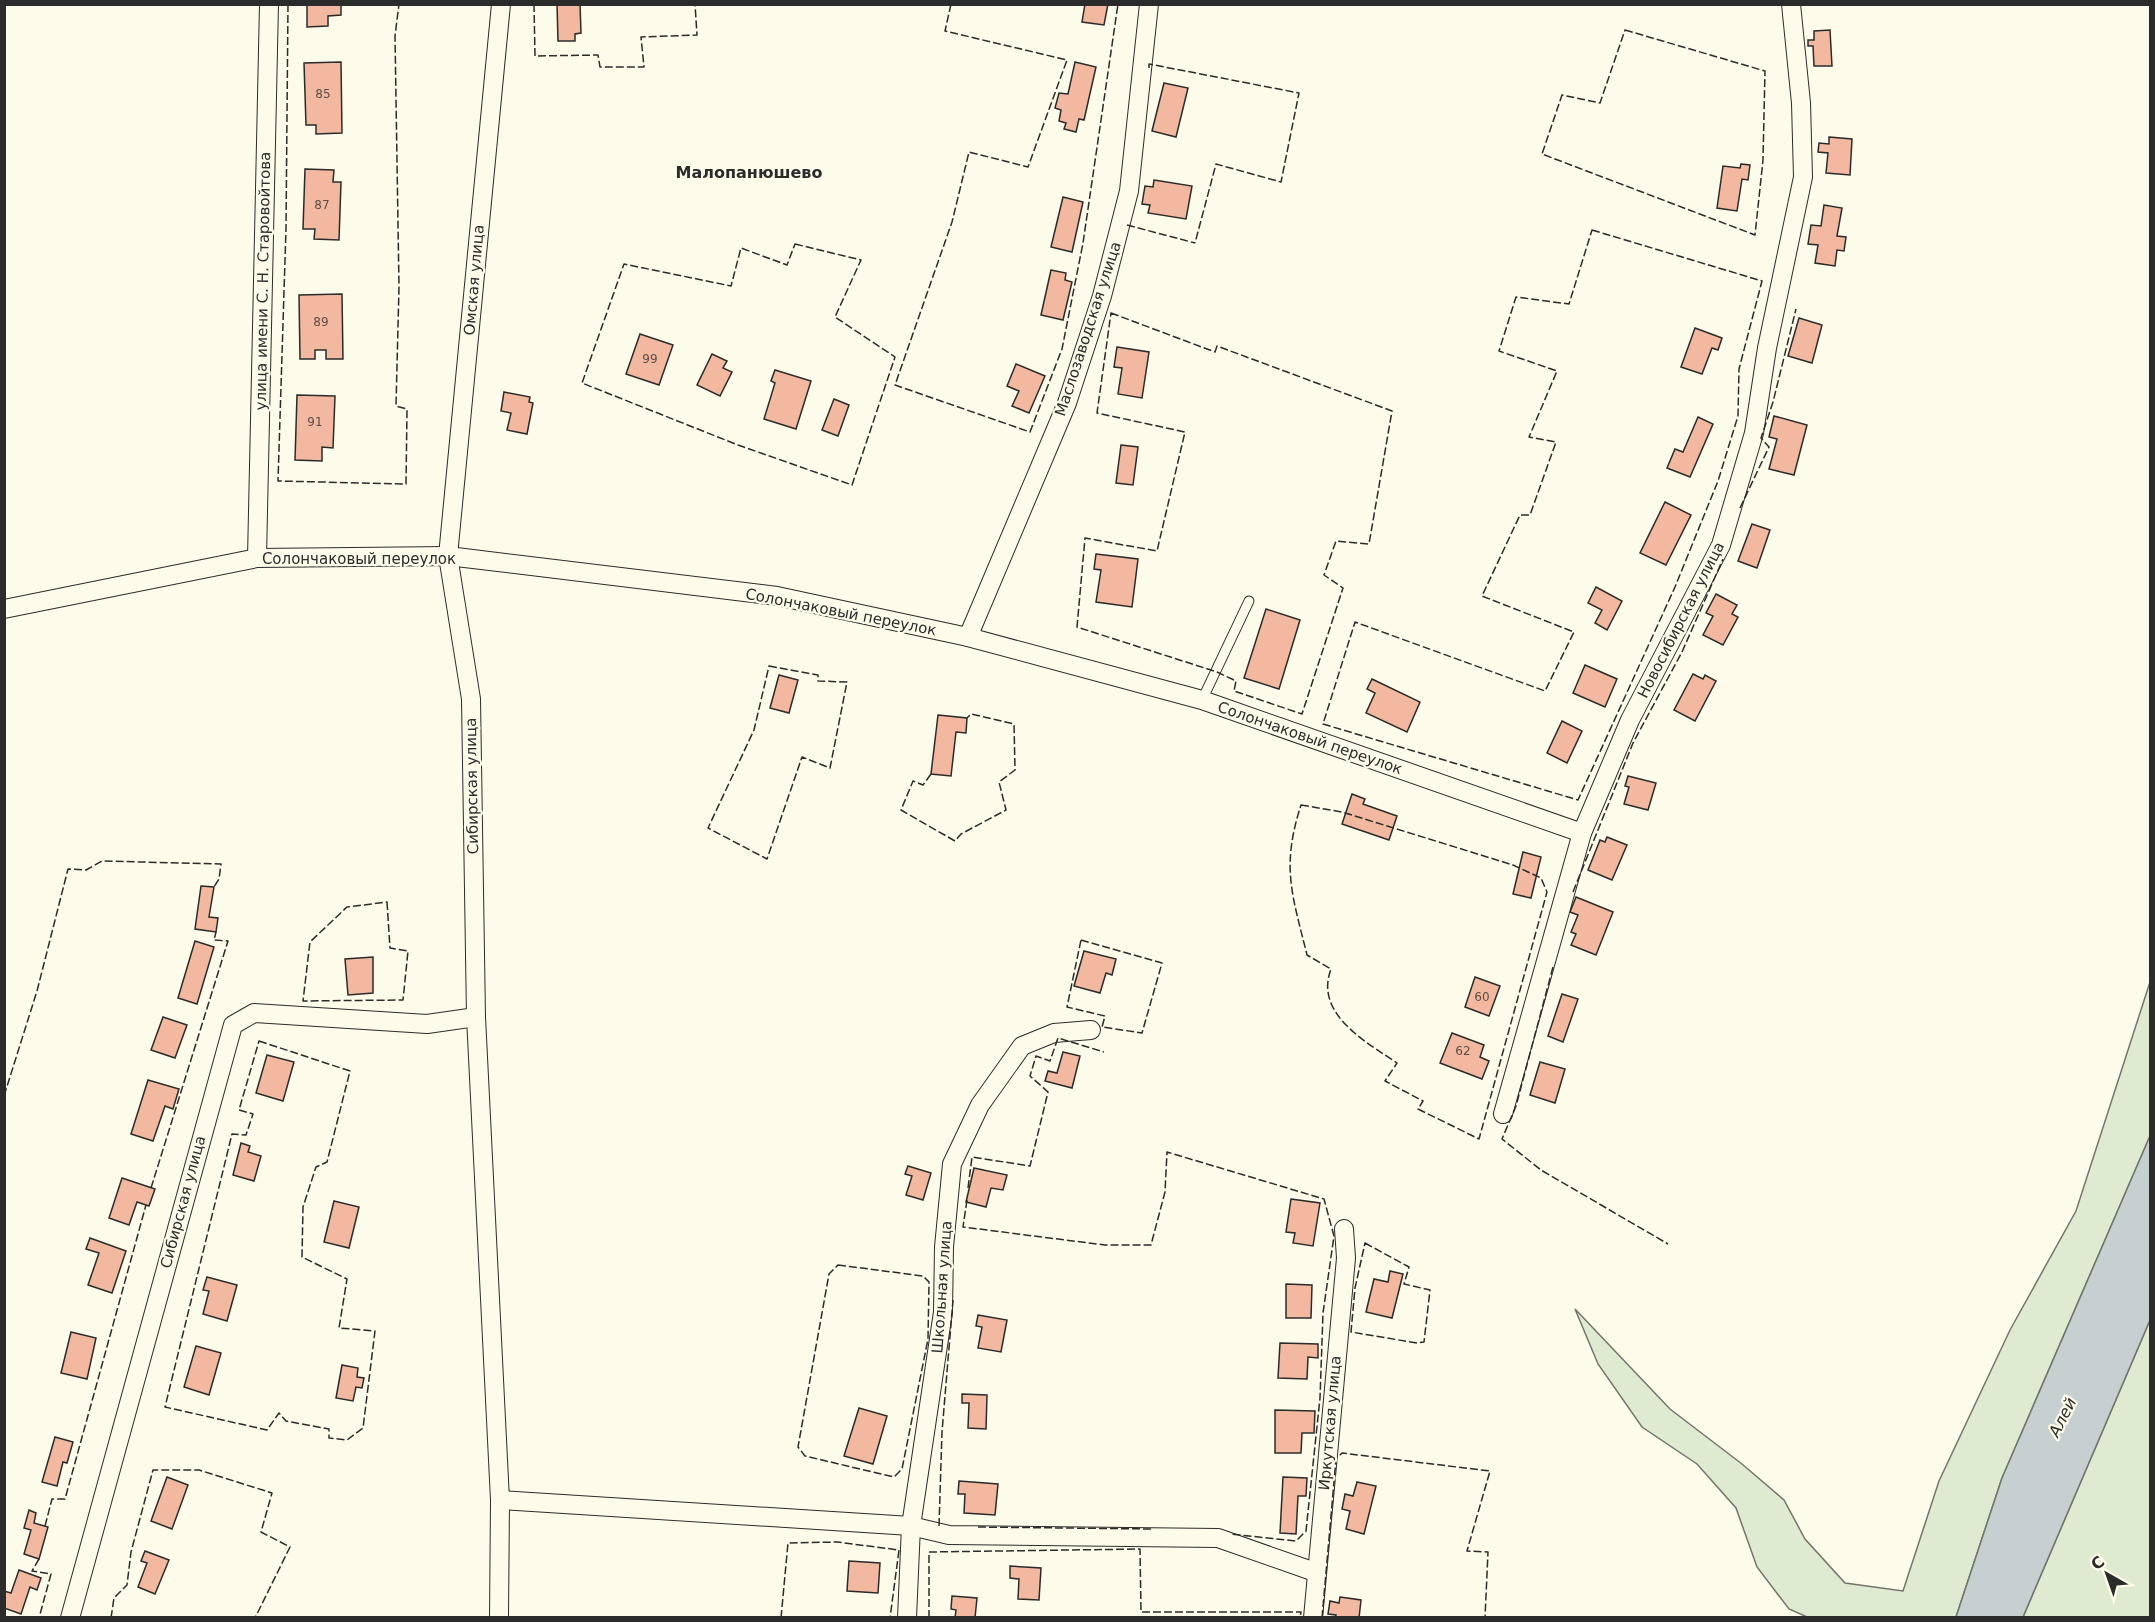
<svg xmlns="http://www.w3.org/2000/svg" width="2155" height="1622" font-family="'DejaVu Sans',sans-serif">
	<rect width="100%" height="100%" fill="#fdfbea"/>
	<g fill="#deebd1" stroke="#74746e" stroke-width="1.5">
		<path d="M2150 982V1136L2002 1478 1956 1617H1807L1789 1609 1757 1567 1736 1508 1697 1464 1642 1427 1598 1364 1575 1309 1670 1409 1742 1464 1784 1500 1805 1539 1845 1583 1903 1591 1939 1481 2010 1330 2076 1211Z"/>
		<path d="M2150 1320V1617H2023Z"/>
	</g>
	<path fill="#c7d0d0" stroke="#74746e" stroke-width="1.5" d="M2150 1136V1320L2023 1617H1956L2002 1478Z"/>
	<g fill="#f2b8a0" stroke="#2b2b2b" stroke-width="1.5">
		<path d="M307 4H341V15L328 16V26L307 27Z"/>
		<path d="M557 4H580L581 33 575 34V41H558Z"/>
		<path d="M1085 4H1108L1104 25 1082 22Z"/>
		<path d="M1830 30 1832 66H1814L1813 46H1808V40H1814V31Z"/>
		<path d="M341 62 342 133 316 134V125H306L304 63Z"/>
		<path d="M1075 62 1096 67 1084 120 1079 119 1076 132 1064 129 1066 123 1059 121 1061 110 1055 108 1059 93 1068 94Z"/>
		<path d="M1164 83 1188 88 1176 137 1152 131Z"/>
		<path d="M1829 137 1852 139 1850 175 1826 173 1828 153 1818 152 1819 143 1829 144Z"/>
		<path d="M1741 164 1750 165 1748 180 1742 179 1737 211 1717 208 1723 166 1740 168Z"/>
		<path d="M305 169 334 170 333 182H341L339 240 314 239 315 229H303Z"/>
		<path d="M1154 180 1192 186 1186 219 1148 213 1150 205 1142 204 1145 186 1153 187Z"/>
		<path d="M1063 197 1083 202 1072 252 1051 247Z"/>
		<path d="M1824 205 1842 208 1837 236 1846 237 1844 251 1837 250 1835 266 1815 263 1818 245 1808 244 1811 225 1821 226Z"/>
		<path d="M1051 270 1066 273 1065 280 1072 282 1063 320 1041 315Z"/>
		<path d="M342 294 343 359H326V350H315V359H300L299 295Z"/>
		<path d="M1799 318 1822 325 1812 363 1788 356Z"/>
		<path d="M1695 328 1722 338 1718 350 1712 348 1702 374 1681 367Z"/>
		<path d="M640 334 673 345 659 385 626 374Z"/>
		<path d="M1117 347 1149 352 1142 398 1118 394 1122 368 1114 367Z"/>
		<path d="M712 354 727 361 723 368 732 372 720 396 697 385Z"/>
		<path d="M1016 364 1045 376 1029 413 1012 406 1019 391 1007 386Z"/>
		<path d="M775 370 811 381 796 429 764 419 775 383 771 381Z"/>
		<path d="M504 392 530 397 529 402 533 403 527 434 507 430 511 413 501 411Z"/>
		<path d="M297 395 335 396 333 448 322 447V461L295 460Z"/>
		<path d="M834 399 849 405 838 436 822 430Z"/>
		<path d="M1774 416 1807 425 1794 475 1769 469 1777 439 1769 437Z"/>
		<path d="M1698 417 1713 424 1690 477 1667 468 1675 449 1683 452Z"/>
		<path d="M1121 445 1138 447 1133 485 1116 483Z"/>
		<path d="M1665 502 1691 515 1666 565 1640 553Z"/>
		<path d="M1752 524 1770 530 1757 568 1738 561Z"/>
		<path d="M1096 554 1138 559 1132 607 1096 602 1101 570 1094 569Z"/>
		<path d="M1596 587 1622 601 1607 630 1595 623 1602 610 1588 603Z"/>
		<path d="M1716 594 1737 605 1732 614 1738 617 1723 645 1703 635 1713 616 1706 613Z"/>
		<path d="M1266 609 1300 620 1279 689 1244 678Z"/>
		<path d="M1585 665 1617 679 1605 707 1573 693Z"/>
		<path d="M1693 674 1703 679 1705 675 1716 681 1695 721 1674 710Z"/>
		<path d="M779 675 798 680 789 713 770 708Z"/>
		<path d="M1372 679 1420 702 1407 732 1366 713 1375 693 1367 689Z"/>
		<path d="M938 715 967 718 966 733 956 732 951 776 931 774Z"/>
		<path d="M1562 721 1582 731 1567 763 1547 753Z"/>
		<path d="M1628 776 1656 783 1648 810 1624 804 1629 787 1625 786Z"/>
		<path d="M1352 794 1365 799 1363 804 1397 816 1389 840 1342 824Z"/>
		<path d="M1607 837 1627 845 1612 880 1588 870 1600 840 1605 842Z"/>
		<path d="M1523 852 1541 857 1531 898 1513 894Z"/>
		<path d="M201 886 214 887 209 917 218 918 216 932 195 929Z"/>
		<path d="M1576 897 1613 912 1596 955 1571 945 1576 934 1571 932 1578 915 1570 912Z"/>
		<path d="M195 941 214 947 197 1004 178 998Z"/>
		<path d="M1084 951 1116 959 1112 975 1106 973 1100 993 1074 986Z"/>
		<path d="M373 957V993L348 995 345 959Z"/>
		<path d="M1475 977 1500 986 1489 1016 1465 1007Z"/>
		<path d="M1562 994 1578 999 1563 1042 1548 1036Z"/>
		<path d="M163 1017 187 1025 175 1058 151 1050Z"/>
		<path d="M1452 1033 1484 1045 1480 1057 1489 1061 1482 1079 1440 1063Z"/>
		<path d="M1063 1052 1080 1056 1072 1088 1045 1081 1048 1071 1057 1073Z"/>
		<path d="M267 1055 294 1062 283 1101 256 1093Z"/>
		<path d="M1540 1062 1565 1069 1555 1103 1530 1095Z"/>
		<path d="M148 1080 179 1089 173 1109 165 1106 153 1141 131 1134Z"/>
		<path d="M241 1143 250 1146 248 1152 261 1156 254 1181 233 1175Z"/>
		<path d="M908 1166 931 1173 923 1200 906 1195 912 1176 905 1174Z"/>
		<path d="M974 1168 1007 1175 1003 1190 991 1188 986 1207 966 1202Z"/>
		<path d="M122 1178 155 1189 149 1206 137 1202 129 1225 109 1218Z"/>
		<path d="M1291 1199 1320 1203 1313 1246 1293 1243 1295 1233 1286 1232Z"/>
		<path d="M334 1201 359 1207 349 1248 324 1242Z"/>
		<path d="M90 1238 126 1251 112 1293 88 1285 99 1253 86 1249Z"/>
		<path d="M1390 1271 1403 1274 1392 1318 1366 1312 1374 1279 1388 1282Z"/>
		<path d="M207 1277 237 1285 227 1321 203 1314 209 1291 203 1290Z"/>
		<path d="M1286 1284 1312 1285 1311 1318H1286Z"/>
		<path d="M978 1315 1007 1320 1001 1352 978 1348 982 1327 976 1326Z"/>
		<path d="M71 1332 96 1338 87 1379 61 1373Z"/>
		<path d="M1280 1343 1318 1344V1358L1308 1357 1307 1379 1278 1378Z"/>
		<path d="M196 1346 221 1353 209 1395 184 1387Z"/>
		<path d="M342 1365 358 1368 357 1377 364 1378 362 1388 356 1387 353 1401 336 1398Z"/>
		<path d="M962 1394 987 1395 986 1429 968 1428 969 1403H962Z"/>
		<path d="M859 1408 887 1416 873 1464 844 1456Z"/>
		<path d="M1275 1410 1315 1411 1314 1433H1302L1301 1453H1275Z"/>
		<path d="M55 1437 73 1442 67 1463 63 1462 57 1486 42 1482Z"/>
		<path d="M167 1477 188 1485 172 1529 151 1521Z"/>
		<path d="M1283 1477 1307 1478 1306 1496H1298L1296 1534 1280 1533Z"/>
		<path d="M959 1481 998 1484 995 1515 964 1513 965 1494H958Z"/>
		<path d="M1357 1482 1376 1486 1364 1534 1346 1529 1350 1511 1342 1509 1345 1494 1353 1496Z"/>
		<path d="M29 1510 36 1513 34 1523 48 1527 39 1559 24 1554 31 1530 24 1528Z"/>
		<path d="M145 1551 169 1560 155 1594 138 1587 147 1563 141 1561Z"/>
		<path d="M849 1561 880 1563 878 1593 847 1591Z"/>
		<path d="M1010 1566 1041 1568 1039 1600 1018 1599 1019 1579 1010 1578Z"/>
		<path d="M19 1570 41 1578 37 1590 30 1587 21 1614 4 1608V1591L11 1593Z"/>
		<path d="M952 1596 977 1598 975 1618H955L956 1610 951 1609Z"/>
		<path d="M1340 1597 1361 1600 1359 1618H1335L1336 1615 1328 1614 1330 1601 1339 1603Z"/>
	</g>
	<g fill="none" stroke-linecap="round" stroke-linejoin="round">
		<defs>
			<path id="service" d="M1202 700 1249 601"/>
			<g id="minor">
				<path d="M257 558 269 4"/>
				<path d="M4 609 257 558 448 556 777 596 968 637 1202 700 1582 833"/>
				<path d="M968 637 1067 403 1102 296 1129 191 1149 4"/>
				<path d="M1503 1114 1582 833 1630 720 1721 545 1754 433 1767 348 1803 177 1801 103 1791 4"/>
				<path d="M500 1500 911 1526 949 1535 1218 1538 1315 1572"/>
				<path d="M70 1618 233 1025 254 1013 427 1024 476 1017"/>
				<path d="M499 1618 500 1500 476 1017 471 699 448 556 501 4"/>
				<path d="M907 1618 911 1526 943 1312 944 1247 952 1164 980 1105 1022 1046 1054 1033 1091 1030"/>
				<path d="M1313 1618 1346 1258 1344 1229"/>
			</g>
		</defs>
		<use href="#service" stroke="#2b2b2b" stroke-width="11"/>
		<use href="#minor" stroke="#2b2b2b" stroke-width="20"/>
		<use href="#service" stroke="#fdfbea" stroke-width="9"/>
		<use href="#minor" stroke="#fdfbea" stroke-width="18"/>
		<g stroke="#2b2b2b" stroke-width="1.5" stroke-dasharray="8 3" stroke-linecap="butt">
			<path d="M288 4 286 229 278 481 406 484 407 409 396 406 399 287 395 36 399 4"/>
			<path d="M534 4 535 56 598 55 600 67H644L641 37 697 35 695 4"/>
			<path d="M951 4 945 31 1067 60 1028 167 969 152 952 222 895 385 1030 432 1062 349 1083 243 1118 4"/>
			<path d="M1625 30 1765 71 1763 160 1755 235 1542 154 1562 95 1600 103Z"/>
			<path d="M1149 68V64L1299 93 1281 182 1216 164 1195 243"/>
			<path d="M1127 225 1195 243"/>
			<path d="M1592 230 1762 281 1739 369 1738 416 1718 481 1675 587 1578 800 1323 724 1355 622 1545 691 1574 632 1482 596 1520 515H1530L1556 442 1529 437 1557 371 1499 351 1516 297 1569 304Z"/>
			<path d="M795 244 861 260 835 317 895 357 852 485 738 445 582 383 624 264 731 286 741 248 787 265Z"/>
			<path d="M1111 313 1215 352 1217 346 1392 411 1369 544 1336 541 1324 575 1343 588 1302 714 1234 691 1236 681 1217 672 1077 627 1085 538 1157 551 1185 432 1097 413Z"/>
			<path d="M1740 508 1769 447 1761 438 1773 402 1796 309"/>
			<path d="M769 666 818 675V681L847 682 830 768 802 757 767 859 708 828 754 730Z"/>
			<path d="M931 774 923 785 913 781 901 810 955 841 961 834 1006 810 999 782 1015 770 1014 724 971 714 967 718"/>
			<path d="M1301 805 1342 812 1513 865 1541 878 1547 892 1479 1139 1418 1109 1423 1101 1385 1081 1397 1063C1366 1042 1314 1014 1331 969L1307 955C1292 894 1281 867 1301 805Z"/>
			<path d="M1573 892 1633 743 1682 652 1723 559"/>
			<path d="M387 902 390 948 408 951 403 1000 303 1001 310 942 347 907Z"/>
			<path d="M1081 940 1162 963 1142 1033 1102 1027 1105 1016 1067 1007Z"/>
			<path d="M1553 967 1516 1106 1502 1139 1541 1170 1668 1244"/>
			<path d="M259 1041 350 1071 327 1162 316 1167 303 1207 302 1257 347 1279 339 1328 375 1331 363 1428 347 1440 329 1438V1429L286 1421 279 1413 267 1430 165 1407 232 1134 246 1135 253 1114 239 1110Z"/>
			<path d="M4 1096 37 991 68 869 86 870 102 861 221 864 219 879 214 887"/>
			<path d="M151 1188 228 941 214 940 216 932"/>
			<path d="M968 1188 972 1157 1030 1166 1048 1092 1030 1076 1036 1056 1050 1061 1058 1038 1104 1052"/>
			<path d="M967 1200 963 1227 1105 1245H1151L1165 1192 1167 1152 1324 1199 1334 1236 1323 1313 1320 1398 1306 1531 1296 1541 1230 1534"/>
			<path d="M1365 1243 1409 1267 1404 1284 1430 1290 1424 1342 1417 1343 1351 1332 1355 1288Z"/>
			<path d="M838 1265 923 1276 929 1282 928 1339 902 1469 894 1477 805 1456 798 1447 829 1274Z"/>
			<path d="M45 1526 52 1499H65L146 1205"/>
			<path d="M939 1526 942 1432 953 1300"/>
			<path d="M978 1527 1152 1529"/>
			<path d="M39 1559 32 1571 51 1574 39 1618"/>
			<path d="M111 1618 114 1598 127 1585 131 1552 153 1470H199L272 1493 261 1532 290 1547 255 1618"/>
			<path d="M781 1618 788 1543 837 1542 899 1550 890 1618"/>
			<path d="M929 1618V1552L1140 1549 1141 1612H1301L1300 1618"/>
			<path d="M1322 1618 1336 1459 1342 1453 1490 1471 1467 1551 1488 1552 1485 1618"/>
		</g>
	</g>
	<g text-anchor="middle" stroke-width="4.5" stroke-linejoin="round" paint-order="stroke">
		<g font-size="12" fill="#5d4e48">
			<text x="323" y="98">85</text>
			<text x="322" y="209">87</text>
			<text x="321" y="326">89</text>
			<text x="650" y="363">99</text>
			<text x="315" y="426">91</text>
			<text x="1482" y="1001">60</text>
			<text x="1463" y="1055">62</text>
		</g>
		<g font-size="15" fill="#2b2b2b" stroke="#fdfbea">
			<text transform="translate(474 280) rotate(-85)" y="5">Омская улица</text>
			<text transform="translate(263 281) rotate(-89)" y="5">улица имени С. Н. Старовойтова</text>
			<text transform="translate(1088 329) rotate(-72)" y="5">Маслозаводская улица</text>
			<text x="359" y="564">Солончаковый переулок</text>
			<text transform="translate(841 612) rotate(11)" y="5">Солончаковый переулок</text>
			<text transform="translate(1681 620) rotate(-63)" y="5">Новосибирская улица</text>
			<text transform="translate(1310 738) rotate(19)" y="5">Солончаковый переулок</text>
			<text transform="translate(472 786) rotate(-91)" y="5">Сибирская улица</text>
			<text transform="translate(183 1202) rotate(-75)" y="5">Сибирская улица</text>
			<text transform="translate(942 1287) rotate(-86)" y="5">Школьная улица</text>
			<text transform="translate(1330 1423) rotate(-85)" y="5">Иркутская улица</text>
		</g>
		<g font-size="16" font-weight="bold" fill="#2b2b2b" stroke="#fdfbea">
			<text x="749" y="178">Малопанюшево</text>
		</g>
		<g font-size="16" font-style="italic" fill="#2b2b2b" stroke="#fdfbea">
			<text transform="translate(2062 1417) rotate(-63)" y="6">Алей</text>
		</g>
	</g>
	<rect width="2155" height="1622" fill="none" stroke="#2b2b2b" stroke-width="12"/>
	<g transform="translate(2107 1574) rotate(320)" stroke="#fdfbea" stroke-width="4.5" paint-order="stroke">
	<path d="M0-4.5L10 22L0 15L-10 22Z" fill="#2b2b2b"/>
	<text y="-9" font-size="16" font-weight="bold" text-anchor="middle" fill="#2b2b2b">С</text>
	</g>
</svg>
